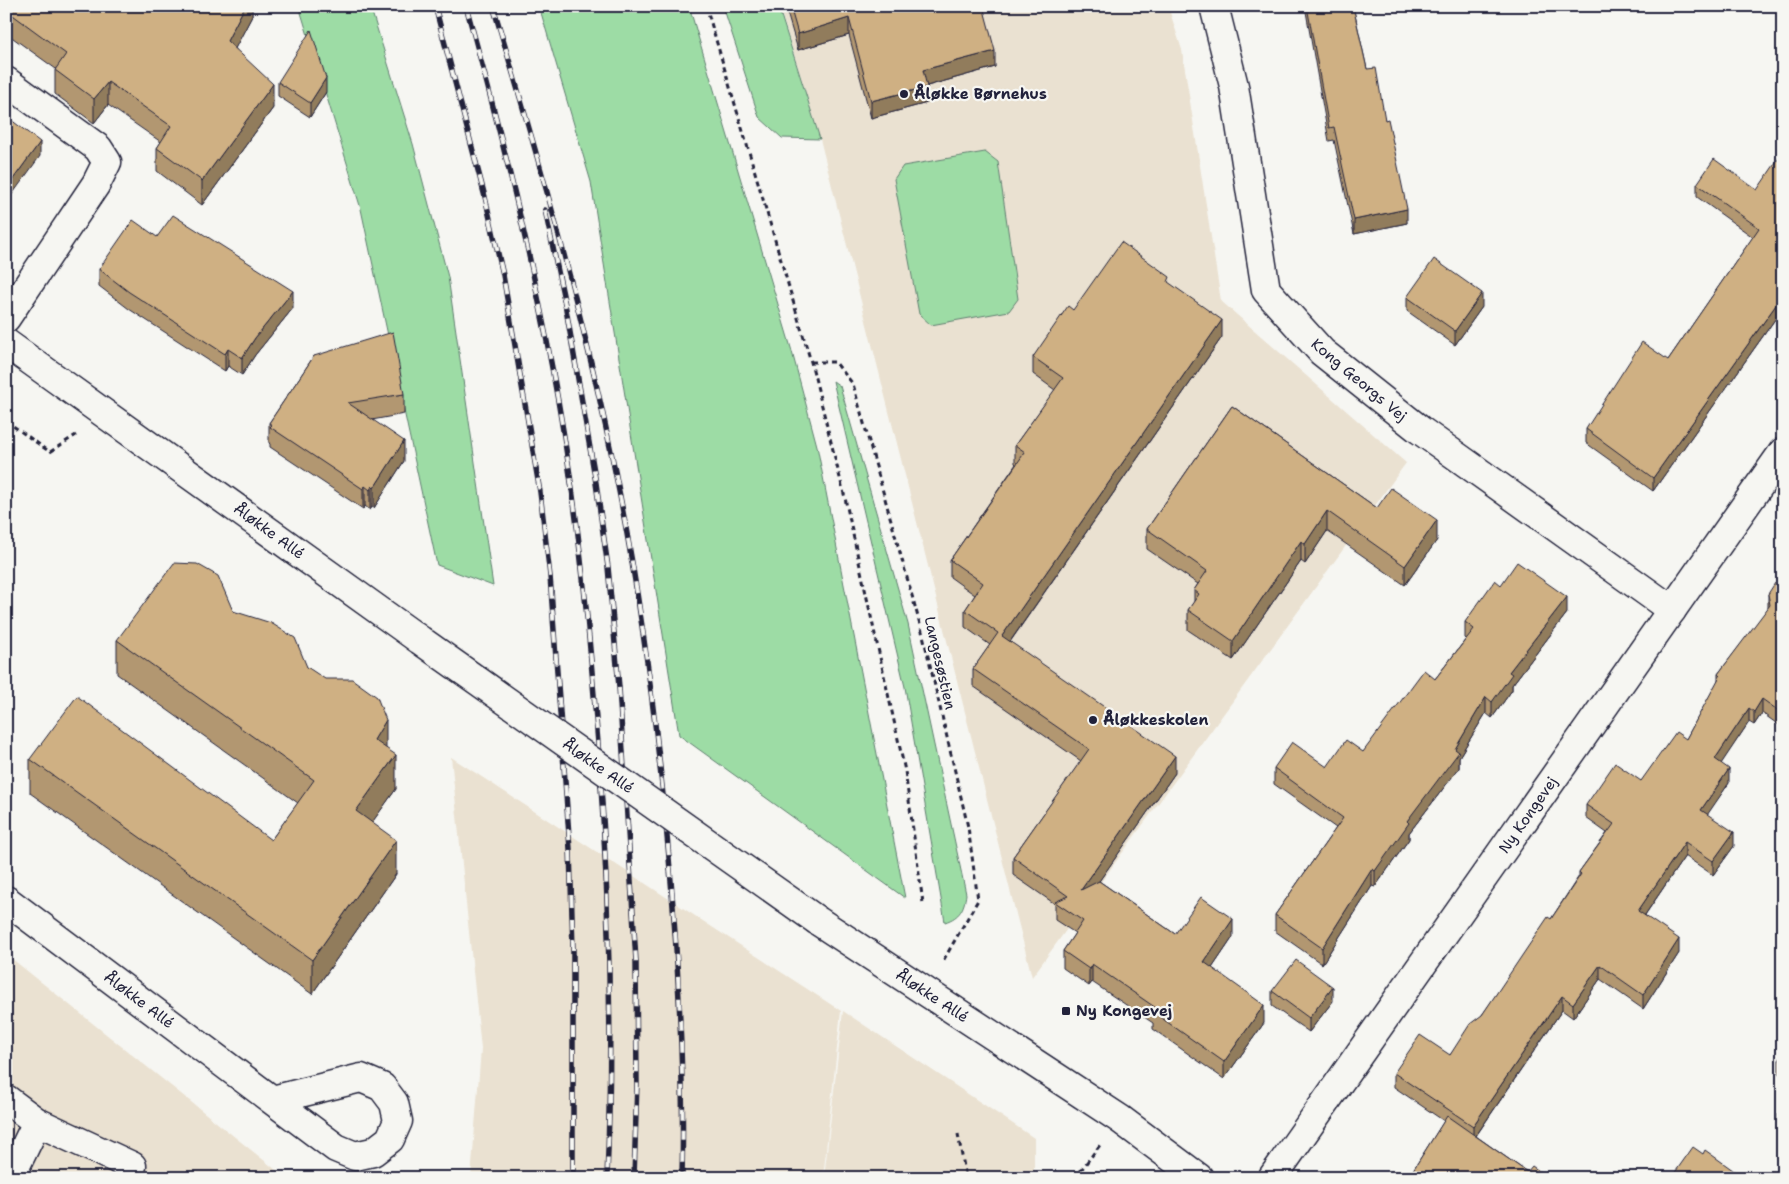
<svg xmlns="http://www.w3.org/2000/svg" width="1789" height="1184" font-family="'Shantell Sans',sans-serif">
	<rect width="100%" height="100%" fill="#f6f6f2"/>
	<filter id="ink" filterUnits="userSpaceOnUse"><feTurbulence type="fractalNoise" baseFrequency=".02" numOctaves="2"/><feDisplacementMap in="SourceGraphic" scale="10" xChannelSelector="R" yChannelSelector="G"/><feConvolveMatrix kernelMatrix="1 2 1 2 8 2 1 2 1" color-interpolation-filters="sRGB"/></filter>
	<g filter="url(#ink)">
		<g fill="#eae1d1">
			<path d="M779 6H1168L1182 50 1221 301 1406 463 1032 977 820 139Z"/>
			<path d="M451 757 841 1011 823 1178H471L481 1049Z"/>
			<path d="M6 954 286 1178H6Z"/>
			<path d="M843 1011 1034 1138V1178H824Z"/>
		</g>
		<g fill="#9ddca5" stroke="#607f70">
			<path d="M299 6H370L413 144 448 277 493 586 437 565 361 209Z"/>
			<path d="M539 6H689L791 348 817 446 905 898 679 735 591 182Z"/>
			<path d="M723 6H778L820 139 782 138 759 117Z"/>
			<path d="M985 152 998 162 1018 299 1009 311 931 325 919 314 894 179 903 166Z"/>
			<path d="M833 381 840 386 908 624 966 894C964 909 960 917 945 922L905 687Z"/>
		</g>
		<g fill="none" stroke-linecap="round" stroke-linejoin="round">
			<defs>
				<g id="minor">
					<path d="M1214 6 1234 86 1266 290 1322 352 1420 430 1672 610"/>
					<path d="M6 81 98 148 107 162 96 184 6 318"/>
					<path d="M6 900 272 1100 336 1148 355 1156 373 1152 390 1139 398 1121 394 1103 382 1087 361 1078 272 1100"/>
					<path d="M6 1099 37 1122 10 1178"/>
					<path d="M37 1122 132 1166"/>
					<path d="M1272 1178 1783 452"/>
				</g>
				<g id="major">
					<path d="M6 343 420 640"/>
					<path d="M818 921 1120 1119 1199 1178"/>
				</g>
			</defs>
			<use href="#minor" stroke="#22223b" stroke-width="31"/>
			<use href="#major" stroke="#22223b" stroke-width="31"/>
			<g stroke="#22223b" stroke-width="3" stroke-dasharray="5 4" stroke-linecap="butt">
				<path d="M706 6 811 362 845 498 905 771 923 903"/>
				<path d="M811 362H835L853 384 923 635 968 827 978 900 943 961"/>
				<path d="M6 421 50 452 76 435"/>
				<path d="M958 1134 966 1178"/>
				<path d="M1075 1178 1100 1145"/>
			</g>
			<use href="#minor" stroke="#f6f6f2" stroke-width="28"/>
			<use href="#major" stroke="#f6f6f2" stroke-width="28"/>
			<defs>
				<g id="rail">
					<path d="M435 6 485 197 503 275 540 492 550 576 570 849 573 950V1178"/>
					<path d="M466 6C510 165 549 326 572 489 584 573 591 658 598 743 609 888 613 1033 607 1178"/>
					<path d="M493 6C540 163 585 320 617 481 638 585 652 690 663 795 676 922 685 1050 682 1178"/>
					<path d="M545 210 566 309 596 483 608 567 619 687 636 961 637 1082 634 1178"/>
				</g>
			</defs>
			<use href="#rail" stroke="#22223b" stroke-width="5.5"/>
			<use href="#rail" stroke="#f6f6f2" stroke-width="4" stroke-dasharray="11" stroke-linecap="butt"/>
			<defs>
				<path id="major-bridge" d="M420 640 818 921"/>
			</defs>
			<use href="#major-bridge" stroke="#22223b" stroke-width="31" stroke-linecap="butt"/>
			<use href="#major-bridge" stroke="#f6f6f2" stroke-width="28"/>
		</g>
		<g fill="#b29771" stroke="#22223b">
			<path d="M6 6 183 11 252 6V16L235 48 273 108 202 205 157 171V148L161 142 108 105 94 123 55 94V70L56 69 6 33Z"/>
			<path d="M785 6H983L995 67 927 86V103L871 118 849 35 798 50Z"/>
			<path d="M1305 6H1353L1367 69 1385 120 1407 223 1354 234 1334 140 1329 141Z"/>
			<path d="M278 82 326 92 310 117 278 96Z"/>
			<path d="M1697 184 1757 190 1783 308 1653 491 1586 443V429L1668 360 1753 237 1697 197Z"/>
			<path d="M157 237 293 308 255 355 242 375 228 366 225 371 129 309 99 286V269Z"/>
			<path d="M1170 284 1222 337 1010 642 1175 773 1099 881 1175 934 1233 937 1212 968 1264 1023 1224 1079 1153 1029V1023L1092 982 1089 986 1063 968V951L1075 933 1055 920V904L1013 875V857L1081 761 973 686V669L990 645 965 627V610L975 595 950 577V560L1016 464 1015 463V445L1055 390 1033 374V357L1073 310Z"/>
			<path d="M1407 297 1482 307 1455 345 1407 311Z"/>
			<path d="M314 356 404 394V414L372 420 404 461 374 508 372 507 370 510 365 506 363 509 270 447V444L269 443V423Z"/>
			<path d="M1232 406 1377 508 1437 540 1405 585 1327 531 1305 564 1301 561 1233 660 1188 630V610L1194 602V590L1198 584 1147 549V529Z"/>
			<path d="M1783 580V728L1762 713 1754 725 1749 722 1721 763 1729 783 1707 814 1734 846 1713 875 1685 856 1645 915 1679 953 1643 1009 1600 979 1573 1018 1562 1010 1476 1136 1527 1172 1549 1178H1408L1444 1121 1394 1087V1073L1450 1055 1482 1015 1551 919 1579 876V872L1607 833 1586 818V805L1641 781 1686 739 1718 681V674L1768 609V594Z"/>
			<path d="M1501 585 1567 613 1512 685V690L1492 718 1486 713 1459 757V768L1409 833V839L1375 887 1372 886 1322 964 1275 931V915L1336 828 1274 784V768L1327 767 1363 752 1435 679 1466 639 1465 638V622Z"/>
			<path d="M233 611 307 667 386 748 396 789 372 822 396 874 312 994 30 793V759L271 840 298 803 117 674V640Z"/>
			<path d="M1272 991 1333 1001 1309 1032 1272 1006Z"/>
			<path d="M1783 1055V1076L1779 1074V1060Z"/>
			<path d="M1783 1107V1131L1778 1128V1114Z"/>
		</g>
		<g fill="#917b5c" stroke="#22223b">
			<path d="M245 6H252V16L227 64V41Z"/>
			<path d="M849 18V35L798 50V34Z"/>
			<path d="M995 51V67L923 87V70Z"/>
			<path d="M326 78V92L310 117V103Z"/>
			<path d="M108 82V105L94 123V99Z"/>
			<path d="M273 84V108L202 205V181Z"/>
			<path d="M927 87V103L871 118V101Z"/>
			<path d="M40 142V156L6 203V189Z"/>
			<path d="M1407 209V223L1354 234V220Z"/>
			<path d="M293 291V308L255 355 242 375V358L255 338Z"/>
			<path d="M1482 293V307L1455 345V331Z"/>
			<path d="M1783 295V308L1653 491V478Z"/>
			<path d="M1222 320V337L1002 653V636Z"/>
			<path d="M228 349V366L225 371V354Z"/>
			<path d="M404 441V461L374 508V488Z"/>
			<path d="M365 486V506L363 509V489Z"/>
			<path d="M372 486V507L370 510V490Z"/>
			<path d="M1327 511V531L1305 564V544Z"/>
			<path d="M1437 520V540L1405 585V566Z"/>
			<path d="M1301 541V561L1233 660V641Z"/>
			<path d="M1567 597V613L1512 685V690L1492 718V702L1509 672Z"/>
			<path d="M1486 697V713L1459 757V768L1409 833V839L1375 887V871L1407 821 1455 749Z"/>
			<path d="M1762 699V713L1754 725V712Z"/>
			<path d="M1749 708V722L1715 773V759Z"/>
			<path d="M386 720V754L374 740Z"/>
			<path d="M396 755V789L356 845V811Z"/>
			<path d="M1175 756V773L1081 907V890Z"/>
			<path d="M1729 769V783L1701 824V810Z"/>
			<path d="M1734 832V846L1713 875V861Z"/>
			<path d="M396 840V874L312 994V960Z"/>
			<path d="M1685 842V856L1638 925V911Z"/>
			<path d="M1372 869V886L1322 964V948Z"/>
			<path d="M1233 919V937L1204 980V962Z"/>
			<path d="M1679 939V953L1643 1009V995Z"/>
			<path d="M1092 964V982L1089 986V969Z"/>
			<path d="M1600 965V979L1573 1018V1004Z"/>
			<path d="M1333 987V1001L1309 1032V1018Z"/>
			<path d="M1562 996V1010L1473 1140V1126Z"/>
			<path d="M1264 1005V1023L1224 1079V1062Z"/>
		</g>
		<g fill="#cfb083" stroke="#22223b">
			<path d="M6 6H174L183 11 202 6H245L227 41 273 84 202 181 157 148 171 126 108 82 94 99 55 70 66 54 6 10Z"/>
			<path d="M790 6H983L995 51 923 70 927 87 871 101 849 18 798 34Z"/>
			<path d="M1307 6H1353L1367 69 1376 68 1385 120 1388 119 1407 209 1354 220 1334 127 1329 128Z"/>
			<path d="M311 30 326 78 310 103 278 82Z"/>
			<path d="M6 116 40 142 6 189Z"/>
			<path d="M1783 152V295L1653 478 1586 429 1642 342 1668 360 1759 228 1697 184 1714 159 1757 190Z"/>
			<path d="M173 215 293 291 255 338 242 358 228 349 225 354 129 292 99 269 133 220 157 237Z"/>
			<path d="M1121 242 1170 277 1168 282 1222 320 1002 636 1175 756 1081 890 1099 881 1175 934 1201 897 1233 919 1204 962 1264 1005 1224 1062 1153 1012 1156 1008 1092 964 1089 969 1063 951 1083 921 1055 902 1068 896 1013 857 1089 749 973 669 998 633 965 610 983 583 950 560 1025 452 1015 445 1063 378 1033 357 1068 306 1073 310Z"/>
			<path d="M1434 259 1482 293 1455 331 1407 297Z"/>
			<path d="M393 332 404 394 348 403 404 441 374 488 372 486 370 490 365 486 363 489 270 427 272 425 269 423 314 356Z"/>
			<path d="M1232 406 1377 508 1391 488 1437 520 1405 566 1327 511 1305 544 1301 541 1233 641 1188 610 1199 594 1194 590 1207 571 1147 529Z"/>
			<path d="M1517 562 1567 597 1509 672 1512 674 1492 702 1486 697 1455 749 1459 752 1407 821 1409 823 1375 871 1372 869 1322 948 1275 915 1343 818 1274 768 1292 742 1327 767 1346 740 1363 752 1424 670 1435 679 1474 629 1465 622 1495 580 1501 585Z"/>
			<path d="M174 563 197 564 218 576 233 611 271 623 295 638 307 667 325 679H352L377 697 386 720 374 740 396 755 356 811 396 840 312 960 30 759 77 696 271 840 314 780 117 640Z"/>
			<path d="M1783 580V714L1762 699 1754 712 1749 708 1715 759 1729 769 1701 810 1734 832 1713 861 1685 842 1638 911 1679 939 1643 995 1600 965 1573 1004 1562 996 1473 1126 1394 1073 1420 1035 1450 1055 1470 1024 1482 1015 1548 917 1551 919 1581 874 1579 872 1614 824 1586 805 1615 763 1641 781 1676 732 1686 739 1720 676 1718 674 1770 605 1768 594 1775 583 1782 582Z"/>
			<path d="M1296 960 1333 987 1309 1018 1272 991Z"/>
			<path d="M1783 1055V1062L1779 1060Z"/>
			<path d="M1783 1107V1117L1778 1114Z"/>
			<path d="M1447 1116 1527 1172 1532 1166 1549 1178H1408Z"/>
			<path d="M1693 1147 1703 1154 1705 1150 1744 1178H1671Z"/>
		</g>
	</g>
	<g fill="#22223b" stroke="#f6f6f2" stroke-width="2">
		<circle cx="904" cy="94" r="5"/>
		<circle cx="1093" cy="720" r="5"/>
		<rect x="1061" y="1006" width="10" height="10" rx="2.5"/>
	</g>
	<g text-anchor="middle" stroke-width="4.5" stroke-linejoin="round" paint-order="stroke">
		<g font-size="15" font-weight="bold" fill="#22223b" stroke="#f6f6f2" text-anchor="start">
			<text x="914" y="99">Åløkke Børnehus</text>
			<text x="1103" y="725">Åløkkeskolen</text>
			<text x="1076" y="1016">Ny Kongevej</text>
		</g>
		<g font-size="15" fill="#22223b" stroke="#f6f6f2">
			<text transform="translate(1359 380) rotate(40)" y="5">Kong Georgs Vej</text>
			<text transform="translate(269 531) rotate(36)" y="5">Åløkke Allé</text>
			<text transform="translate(940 663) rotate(77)" y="5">Langesøstien</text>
			<text transform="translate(598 766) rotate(35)" y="5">Åløkke Allé</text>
			<text transform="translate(1528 815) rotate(-55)" y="5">Ny Kongevej</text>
			<text transform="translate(932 996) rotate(33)" y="5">Åløkke Allé</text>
			<text transform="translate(139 1000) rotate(37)" y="5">Åløkke Allé</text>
		</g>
	</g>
	<rect width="1789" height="1184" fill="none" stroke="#f6f6f2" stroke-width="25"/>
	<rect x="12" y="12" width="1764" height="1159" fill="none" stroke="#22223b" stroke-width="2" filter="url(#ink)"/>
</svg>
